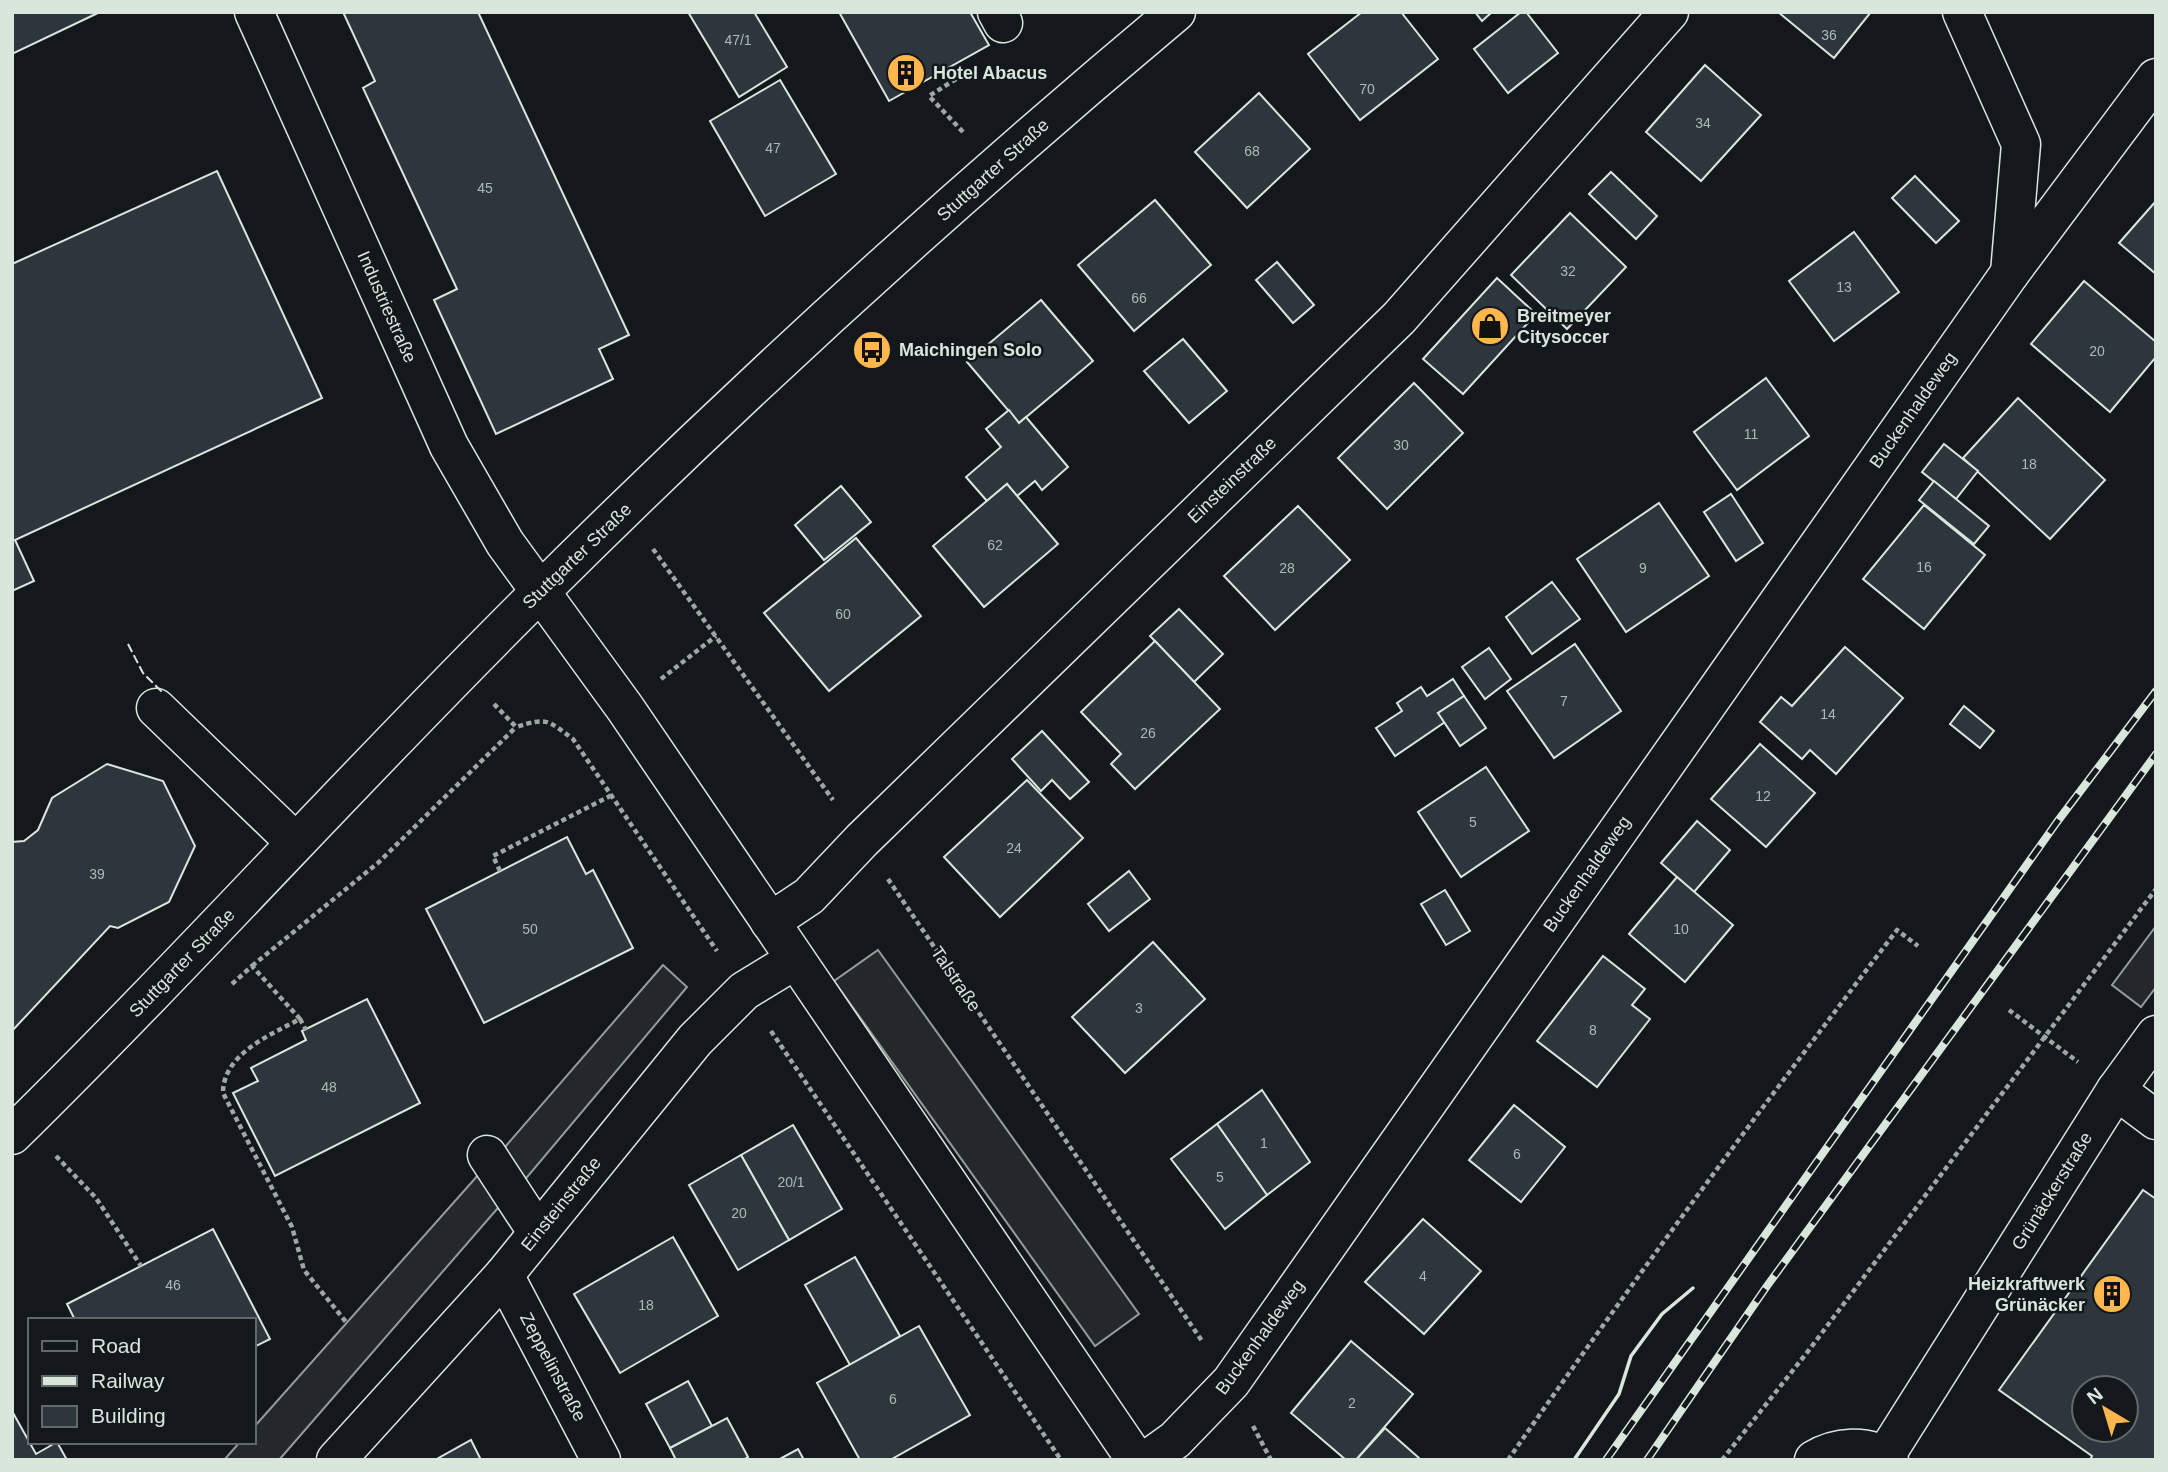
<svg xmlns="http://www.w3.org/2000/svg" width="2168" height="1472" font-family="Arial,sans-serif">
	<rect width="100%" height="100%" fill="#14181c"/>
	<g fill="#24282b" stroke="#939e99" stroke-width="2">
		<path d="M2156 926V987L2141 1007 2112 985Z"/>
		<path d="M878 950 1139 1314 1095 1346 834 981Z"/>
		<path d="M663 965 687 987 523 1182 505 1147Z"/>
		<path d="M479 1174 504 1201 279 1460H224L240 1442H254V1427Z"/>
	</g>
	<g fill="#2c363c" stroke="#d8e6dc" stroke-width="2" fill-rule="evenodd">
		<path d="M12 12H100L12 54Z"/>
		<path d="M343 12H478L629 335 599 349 613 379 496 434 434 300 457 289 363 88 375 81Z"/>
		<path d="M688 12H754L787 67 739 97Z"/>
		<path d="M839 12H970L989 45 889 101Z"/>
		<path d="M1362 12H1401L1438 59 1360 120 1308 54Z"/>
		<path d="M1475 12H1492L1482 21Z"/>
		<path d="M1521 12H1526L1558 53 1508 93 1474 49Z"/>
		<path d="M1778 12H1871L1834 58Z"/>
		<path d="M1705 65 1761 115 1701 181 1646 132Z"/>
		<path d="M780 80 836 174 765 216 710 121Z"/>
		<path d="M1259 93 1310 149 1247 208 1195 152Z"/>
		<path d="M217 171 322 398 15 540 34 581 12 591V264Z"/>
		<path d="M1611 172 1657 216 1636 239 1589 194Z"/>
		<path d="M1915 176 1959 221 1936 243 1892 198Z"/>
		<path d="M1155 200 1211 265 1134 331 1078 265Z"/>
		<path d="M2156 201V274L2119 243Z"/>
		<path d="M1570 213 1626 267 1567 329 1511 275Z"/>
		<path d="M1854 232 1899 292 1834 341 1789 281Z"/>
		<path d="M1277 262 1314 305 1293 323 1256 280Z"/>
		<path d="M1497 278 1536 314 1463 394 1423 359Z"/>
		<path d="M2084 281 2156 342V357L2110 412 2031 344Z"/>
		<path d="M1041 300 1093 361 1019 423 967 362Z"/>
		<path d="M1183 339 1227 391 1189 423 1144 371Z"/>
		<path d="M1766 378 1809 436 1737 490 1694 432Z"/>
		<path d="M1414 383 1463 433 1387 509 1338 458Z"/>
		<path d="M2018 398 2105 480 2050 539 1963 458Z"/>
		<path d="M1009 410 1019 423 1026 417 1068 467 1042 490 1035 481 1017 496 1007 484 987 501 966 477 1001 447 986 429Z"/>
		<path d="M1944 444 1978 471 1956 499 1922 472Z"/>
		<path d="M1934 481 1989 526 1974 544 1919 500Z"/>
		<path d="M1007 484 1058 544 984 607 933 546Z"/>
		<path d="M841 486 871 522 824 560 795 525Z"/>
		<path d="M1731 494 1763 543 1736 561 1704 512Z"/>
		<path d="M1659 503 1709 576 1626 632 1577 559Z"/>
		<path d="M1924 505 1985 555 1924 629 1863 579Z"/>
		<path d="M1298 506 1350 560 1275 630 1224 576Z"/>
		<path d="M856 538 921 616 829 691 764 613Z"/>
		<path d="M1552 582 1580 619 1532 654 1506 617Z"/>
		<path d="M1179 609 1223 654 1194 682 1150 636Z"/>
		<path d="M1155 641 1220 709 1135 789 1111 764 1121 754 1081 712Z"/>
		<path d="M1575 644 1621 711 1554 758 1507 691Z"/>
		<path d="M1845 647 1903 698 1836 774 1810 750 1802 759 1760 722 1781 697 1792 706Z"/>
		<path d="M1489 648 1511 679 1485 699 1462 667Z"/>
		<path d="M1453 679 1464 696 1438 713 1445 722 1395 756 1376 728 1402 711 1397 703 1421 687 1427 696Z"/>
		<path d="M1464 696 1486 728 1460 746 1438 713Z"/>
		<path d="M1964 706 1994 731 1980 748 1950 724Z"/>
		<path d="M1042 731 1089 782 1070 799 1052 780 1041 791 1012 759Z"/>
		<path d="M1760 744 1815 793 1766 847 1711 799Z"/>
		<path d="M107 764 163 781 195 846 169 902 118 928 110 926 12 1031V842L24 841 38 830 52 798Z"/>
		<path d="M1486 767 1529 831 1461 877 1418 812Z"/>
		<path d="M1027 780 1083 838 1000 917 944 857Z"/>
		<path d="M1697 821 1730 850 1694 892 1661 863Z"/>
		<path d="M567 837 586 874 593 870 633 948 484 1023 426 909Z"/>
		<path d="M1129 871 1150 899 1109 931 1088 904Z"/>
		<path d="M1677 877 1733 925 1685 982 1629 934Z"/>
		<path d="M1445 890 1470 931 1446 945 1421 904Z"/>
		<path d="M1153 942 1205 999 1125 1073 1072 1017Z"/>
		<path d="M1603 956 1645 989 1632 1005 1650 1019 1597 1087 1537 1041Z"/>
		<path d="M367 999 420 1103 275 1176 233 1093 258 1081 251 1068 306 1040 302 1031Z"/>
		<path d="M1262 1090 1310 1162 1267 1195 1217 1124Z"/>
		<path d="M1514 1105 1565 1147 1521 1202 1469 1160Z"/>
		<path d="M1217 1124 1267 1195 1225 1229 1171 1159Z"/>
		<path d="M793 1125 842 1209 789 1240 741 1155Z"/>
		<path d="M741 1155 789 1240 738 1270 689 1185Z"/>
		<path d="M2143 1190 2156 1199V1460H2090L2092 1456 1999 1390ZM2084 1388H2126V1430H2084Z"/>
		<path d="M1423 1219 1481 1271 1424 1334 1365 1282Z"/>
		<path d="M213 1229 270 1339 254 1347V1320H75L67 1304Z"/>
		<path d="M673 1237 718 1316 620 1373 574 1294Z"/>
		<path d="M855 1257 900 1336 850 1365 805 1285Z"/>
		<path d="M919 1326 970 1415 890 1460H860L817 1383Z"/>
		<path d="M1351 1341 1413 1394 1356 1460H1346L1291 1413Z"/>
		<path d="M688 1381 712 1426 670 1448 646 1404Z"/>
		<path d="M12 1411 36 1454 57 1442 67 1460H12Z"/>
		<path d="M727 1418 748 1457 743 1460H676L670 1448Z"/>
		<path d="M1385 1428 1419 1458 1418 1460H1356Z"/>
		<path d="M471 1440 481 1460H435Z"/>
		<path d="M798 1449 804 1460H778Z"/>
	</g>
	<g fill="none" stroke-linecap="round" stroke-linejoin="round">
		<defs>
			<g id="minor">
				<path d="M254 12 449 446 505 543 625 708 1136 1460"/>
				<path d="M997 12 1003 23"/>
				<path d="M1962 12 2021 144 2010 273"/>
				<path d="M156 708 295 842"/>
				<path d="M770 922 809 896 862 840 1399 318 1669 12"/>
				<path d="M2116 1090 2156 1120"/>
				<path d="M12 1135C192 958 360 770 539 593 743 390 956 196 1176 12"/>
				<path d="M487 1155 538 1233"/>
				<path d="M504 1275 601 1460"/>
				<path d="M1885 1456 2116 1090 2156 1035"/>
				<path d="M336 1460 504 1275 695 1040 744 991 795 960"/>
				<path d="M1147 1460 1175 1440 1231 1382 2010 273 2156 78"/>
				<path d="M1814 1460C1835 1447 1868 1443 1889 1460"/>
			</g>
		</defs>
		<use href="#minor" stroke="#d8e6dc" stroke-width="41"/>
		<g stroke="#9da8a2" stroke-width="4.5" stroke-dasharray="5 3.5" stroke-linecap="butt">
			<path d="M963 132 929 96 980 64"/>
			<path d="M653 549 833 800"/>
			<path d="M661 679 716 636"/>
			<path d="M494 704 516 727C548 717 547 720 573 739L717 951"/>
			<path d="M500 871 493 856 612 795"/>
			<path d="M888 879 1202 1341"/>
			<path d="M252 966 379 862 516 727"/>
			<path d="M232 984 252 966 300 1019C270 1035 223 1054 223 1093L292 1227 304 1270 346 1322"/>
			<path d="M2009 1010 2078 1062"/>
			<path d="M300 1019 306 1030"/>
			<path d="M771 1031 1061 1460"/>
			<path d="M56 1156 96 1198 141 1266"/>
			<path d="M1253 1426 1271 1460"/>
			<path d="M1508 1460C1633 1280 1764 1104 1897 930L1918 946"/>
			<path d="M1722 1460 1809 1350 2156 889"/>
		</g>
		<use href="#minor" stroke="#14181c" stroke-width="38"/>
		<defs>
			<g id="rail">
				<path d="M1606 1460 2057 822 2156 691"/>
				<path d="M1647 1460 1767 1286 2156 754"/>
			</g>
		</defs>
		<use href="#rail" stroke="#d8e6dc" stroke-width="8"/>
		<use href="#rail" stroke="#14181c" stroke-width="5" stroke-dasharray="16" stroke-linecap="butt"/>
		<path stroke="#d8e6dc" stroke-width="2" stroke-dasharray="9 3.5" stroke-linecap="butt" d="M128 644 143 673 163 693"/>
		<path stroke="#d8e6dc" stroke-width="3.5" d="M1574 1460 1619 1394 1631 1356 1662 1314 1693 1288"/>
	</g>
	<defs>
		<symbol id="building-disc" viewBox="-11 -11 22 22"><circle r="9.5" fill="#ffb74d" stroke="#14181c"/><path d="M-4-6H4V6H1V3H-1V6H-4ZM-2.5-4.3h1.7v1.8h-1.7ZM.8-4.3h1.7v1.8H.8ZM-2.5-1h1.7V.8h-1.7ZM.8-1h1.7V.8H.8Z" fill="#111"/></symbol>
		<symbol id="shop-disc" viewBox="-11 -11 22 22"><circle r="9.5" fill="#ffb74d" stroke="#14181c"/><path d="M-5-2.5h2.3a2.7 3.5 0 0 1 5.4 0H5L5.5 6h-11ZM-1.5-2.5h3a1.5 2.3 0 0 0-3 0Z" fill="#111"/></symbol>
		<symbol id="bus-disc" viewBox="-11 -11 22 22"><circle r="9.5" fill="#ffb74d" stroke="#14181c"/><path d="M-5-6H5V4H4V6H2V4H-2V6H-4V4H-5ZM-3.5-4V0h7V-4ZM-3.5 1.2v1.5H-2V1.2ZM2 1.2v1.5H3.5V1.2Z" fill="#111"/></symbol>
	</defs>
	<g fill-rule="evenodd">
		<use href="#building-disc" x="884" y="51" width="44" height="44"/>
		<use href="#shop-disc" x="1468" y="304" width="44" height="44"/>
		<use href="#bus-disc" x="850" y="328" width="44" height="44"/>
		<use href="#building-disc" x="2090" y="1272" width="44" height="44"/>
	</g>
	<g text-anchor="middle" stroke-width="5" stroke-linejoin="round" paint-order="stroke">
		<g font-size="14" fill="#adbab4">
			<text x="1829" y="40">36</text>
			<text x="738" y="45">47/1</text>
			<text x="1367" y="94">70</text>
			<text x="1703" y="128">34</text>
			<text x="773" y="153">47</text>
			<text x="1252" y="156">68</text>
			<text x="485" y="193">45</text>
			<text x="1568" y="276">32</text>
			<text x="1844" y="292">13</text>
			<text x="1139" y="303">66</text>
			<text x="2097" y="356">20</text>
			<text x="1751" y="439">11</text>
			<text x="1401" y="450">30</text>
			<text x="2029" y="469">18</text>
			<text x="995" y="550">62</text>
			<text x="1924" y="572">16</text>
			<text x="1287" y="573">28</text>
			<text x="1643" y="573">9</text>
			<text x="843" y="619">60</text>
			<text x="1564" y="706">7</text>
			<text x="1828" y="719">14</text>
			<text x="1148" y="738">26</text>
			<text x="1763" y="801">12</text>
			<text x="1473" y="827">5</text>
			<text x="1014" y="853">24</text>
			<text x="97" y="879">39</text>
			<text x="530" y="934">50</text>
			<text x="1681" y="934">10</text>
			<text x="1139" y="1013">3</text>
			<text x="1593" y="1035">8</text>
			<text x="329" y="1092">48</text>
			<text x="1264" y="1148">1</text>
			<text x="1517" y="1159">6</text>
			<text x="1220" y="1182">5</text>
			<text x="791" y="1187">20/1</text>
			<text x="739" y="1218">20</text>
			<text x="1423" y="1281">4</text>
			<text x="173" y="1290">46</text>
			<text x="646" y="1310">18</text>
			<text x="893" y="1404">6</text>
			<text x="1352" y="1408">2</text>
		</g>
		<g font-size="18" font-weight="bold" fill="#d8e6dc" stroke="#14181c" text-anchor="start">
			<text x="933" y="79">Hotel Abacus</text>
			<text x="1517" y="322">Breitmeyer<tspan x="1517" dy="21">Citysoccer</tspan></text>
			<text x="899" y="356">Maichingen Solo</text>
			<text x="2085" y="1290" text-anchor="end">Heizkraftwerk<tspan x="2085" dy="21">Grünäcker</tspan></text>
		</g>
		<g font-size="18" fill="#d8e6dc" stroke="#14181c">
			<text transform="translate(993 170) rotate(-42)" y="6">Stuttgarter Straße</text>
			<text transform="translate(387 307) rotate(66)" y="6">Industriestraße</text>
			<text transform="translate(1913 410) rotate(-55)" y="6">Buckenhaldeweg</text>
			<text transform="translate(1232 480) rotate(-44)" y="6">Einsteinstraße</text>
			<text transform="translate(577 556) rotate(-44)" y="6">Stuttgarter Straße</text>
			<text transform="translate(1587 874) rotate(-55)" y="6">Buckenhaldeweg</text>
			<text transform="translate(182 963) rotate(-46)" y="6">Stuttgarter Straße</text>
			<text transform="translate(956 979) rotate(56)" y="6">Talstraße</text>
			<text transform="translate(2052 1191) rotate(-58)" y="6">Grünäckerstraße</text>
			<text transform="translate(561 1204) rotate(-51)" y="6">Einsteinstraße</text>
			<text transform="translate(1260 1337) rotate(-54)" y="6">Buckenhaldeweg</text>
			<text transform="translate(553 1367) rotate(62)" y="6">Zeppelinstraße</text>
		</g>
	</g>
	<rect width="2168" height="1472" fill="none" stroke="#d8e6dc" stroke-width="28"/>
	<rect x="28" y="1318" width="228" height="126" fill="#14181c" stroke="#626a69" stroke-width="2"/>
	<rect x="42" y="1341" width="35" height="10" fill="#14181c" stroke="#626a69" stroke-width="2"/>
	<text x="91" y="1353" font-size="21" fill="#d8e6dc">Road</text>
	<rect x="42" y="1376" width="35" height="10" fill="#d8e6dc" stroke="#626a69" stroke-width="2"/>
	<text x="91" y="1388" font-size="21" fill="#d8e6dc">Railway</text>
	<rect x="42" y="1406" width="35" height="21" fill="#2c363c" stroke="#626a69" stroke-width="2"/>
	<text x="91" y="1423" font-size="21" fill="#d8e6dc">Building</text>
	<g transform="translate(2105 1409) rotate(322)"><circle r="33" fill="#14181c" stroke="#626a69" stroke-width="2"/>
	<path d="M0-5L12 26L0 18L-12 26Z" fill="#ffb74d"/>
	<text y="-10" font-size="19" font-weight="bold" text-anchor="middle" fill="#d8e6dc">N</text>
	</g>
</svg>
